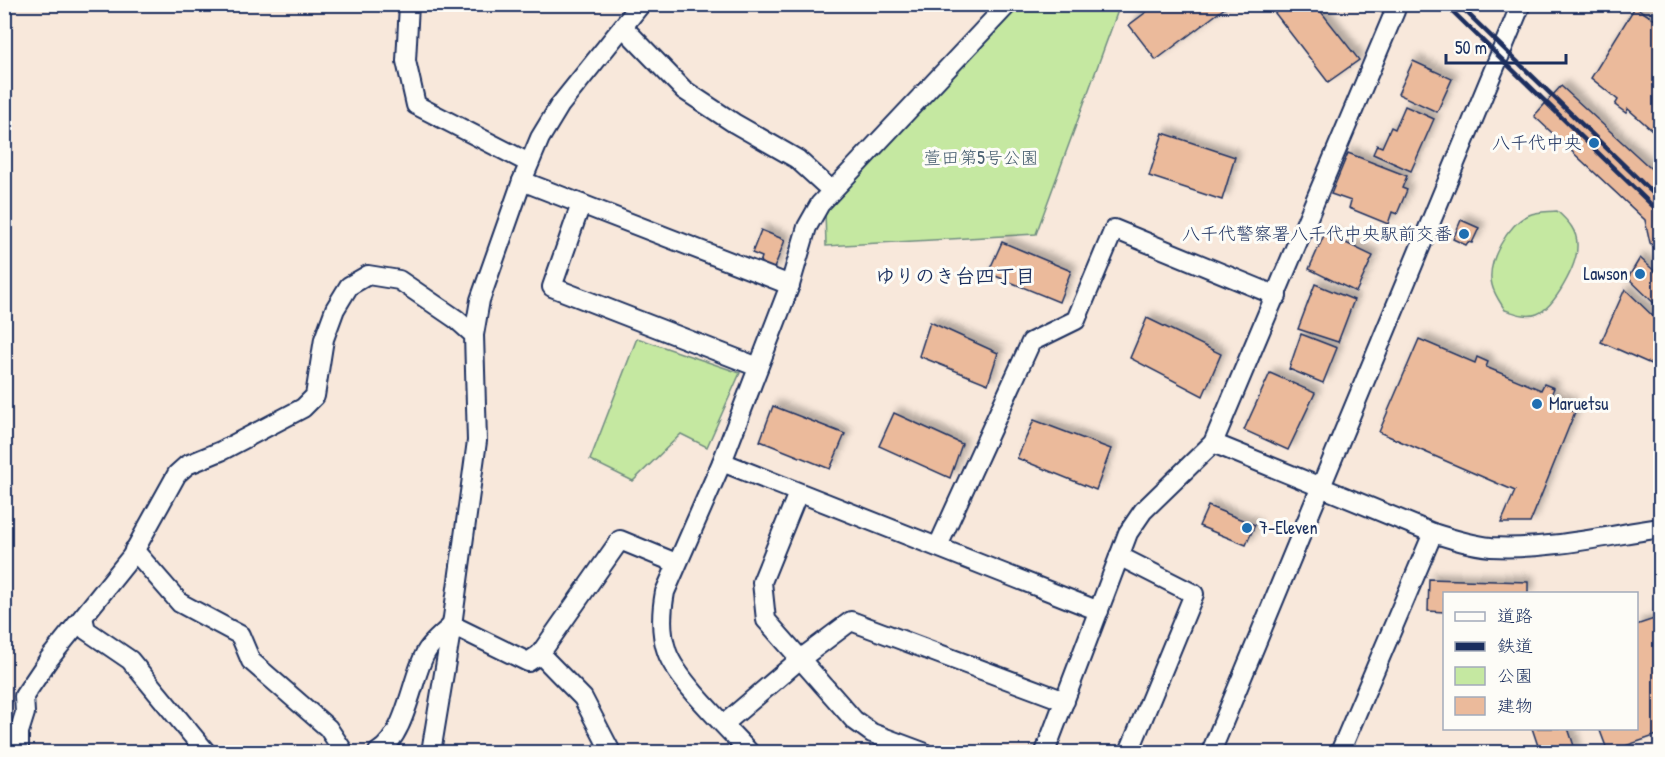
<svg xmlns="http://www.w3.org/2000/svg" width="1665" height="757" font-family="'Patrick Hand','Klee One',sans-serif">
	<defs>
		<filter id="shadow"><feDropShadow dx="5.5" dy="-5.5" stdDeviation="3" flood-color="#0004"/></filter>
	</defs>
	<rect width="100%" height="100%" fill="#f8e8db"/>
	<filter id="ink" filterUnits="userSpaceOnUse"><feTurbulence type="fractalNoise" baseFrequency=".0167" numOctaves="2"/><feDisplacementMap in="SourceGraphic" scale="12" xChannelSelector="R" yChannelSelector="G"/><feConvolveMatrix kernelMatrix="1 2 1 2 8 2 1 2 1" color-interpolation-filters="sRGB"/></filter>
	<g filter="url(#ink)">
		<g fill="#c5e8a1" stroke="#708c80" stroke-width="1.5">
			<path d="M1020 5H1120L1036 234 826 246 825 210Z"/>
			<path d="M1557 211C1568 221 1578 231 1577 247 1577 265 1555 307 1537 314 1527 318 1515 313 1505 310 1500 302 1494 294 1492 285 1486 263 1508 223 1529 215 1537 211 1549 212 1557 211Z"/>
			<path d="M637 338 740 373 707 447 681 434 633 481 590 460Z"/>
		</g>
		<g fill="#ebba9b" stroke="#1b2f5e" stroke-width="1.5" filter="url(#shadow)">
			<path d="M1157 4H1230L1156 60 1129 25Z"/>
			<path d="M1268 4H1315L1359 60 1328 82Z"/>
			<path d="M1635 7 1660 23V137L1628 109 1626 113 1615 105 1618 100 1591 78Z"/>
			<path d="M1413 61 1452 79 1437 112 1398 94Z"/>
			<path d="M1561 86 1660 177V253L1650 243 1645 220 1534 116Z"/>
			<path d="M1405 106 1434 119 1411 171 1373 154 1377 145 1382 147 1391 127 1395 129Z"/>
			<path d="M1163 133 1235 157 1222 200 1149 176Z"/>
			<path d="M1348 153 1407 176 1402 188 1407 190 1397 214 1392 212 1388 224 1349 208 1351 201 1331 194Z"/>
			<path d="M1461 220 1479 228 1472 243 1468 242 1466 245 1453 239Z"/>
			<path d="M761 230 785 240 773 271 759 266 762 257 752 253Z"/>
			<path d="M1325 233 1373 256 1356 292 1309 269Z"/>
			<path d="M1002 242 1071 271 1059 302 988 273Z"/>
			<path d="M1640 258 1660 276V309L1628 278Z"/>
			<path d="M1315 284 1354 300 1338 342 1298 329Z"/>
			<path d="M1625 289 1660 323V368L1601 342Z"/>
			<path d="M1147 318 1221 354 1203 396 1130 358Z"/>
			<path d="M930 322 998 353 988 384 919 356Z"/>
			<path d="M1301 334 1337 348 1323 383 1289 369Z"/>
			<path d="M1419 339 1475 363 1477 357 1488 362 1486 367 1541 390 1544 384 1554 388 1551 395 1571 403 1568 409 1575 412 1530 523H1501L1515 491 1379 432Z"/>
			<path d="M1270 373 1315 393 1288 450 1244 430Z"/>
			<path d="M773 406 845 434 830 469 760 441Z"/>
			<path d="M894 413 962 444 950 478 879 446Z"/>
			<path d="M1034 420 1111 449 1096 490 1017 458Z"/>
			<path d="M1208 506 1255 525 1246 545 1199 526Z"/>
			<path d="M1429 579 1528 582V594H1444V612L1428 611Z"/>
			<path d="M1660 617V734L1608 752 1599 728H1636V625Z"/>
			<path d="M1532 728H1568L1576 752H1540Z"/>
		</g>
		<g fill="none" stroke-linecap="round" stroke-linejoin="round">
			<defs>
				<g id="minor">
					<path d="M409 4 406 61 416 105 529 163"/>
					<path d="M623 27 684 90 734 123 797 159 831 190"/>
					<path d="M522 181 790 285"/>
					<path d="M581 204 552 287 758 367"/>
					<path d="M474 335 480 300 522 181 540 138 560 105 641 4"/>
					<path d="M1213 443 1433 533C1452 539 1471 545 1491 547 1548 550 1605 536 1660 528"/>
					<path d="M722 462 1099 611"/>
					<path d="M798 493 762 582 766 620 854 720 872 733 923 752"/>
					<path d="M938 546 1031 342 1076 320 1114 229 1277 296"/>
					<path d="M134 550 180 603 240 635 251 661 328 728 344 752"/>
					<path d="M1119 556 1194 594 1129 752"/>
					<path d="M83 617 86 630 130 660 206 752"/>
					<path d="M452 625 528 662 540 654 620 540 676 563"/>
					<path d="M540 654 583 698 611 752"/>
					<path d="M724 724 799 660 851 621 1065 701"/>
					<path d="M19 752V732L25 713 24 696 49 659 131 557 177 474 187 465 221 451 303 408 315 396 324 339 335 309 349 286 368 275 399 280 456 319 474 335 477 441 452 625 431 752"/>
					<path d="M378 752C405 736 411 683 424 656 429 644 443 634 452 625"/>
					<path d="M749 752C728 728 677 681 667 652 660 632 661 613 665 592L722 462 790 285 807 227 820 204 1008 4"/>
					<path d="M1045 752 1128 533 1143 511 1213 443 1395 11 1388 4"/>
					<path d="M1211 752 1521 4"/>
					<path d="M1340 752 1433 533"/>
				</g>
			</defs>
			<use href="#minor" stroke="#1b2f5e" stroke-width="22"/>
			<use href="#minor" stroke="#fdfcf7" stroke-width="18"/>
			<g stroke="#1b2f5e" stroke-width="4.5">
				<path d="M1445 4 1660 213"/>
				<path d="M1458 4 1660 200"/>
			</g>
		</g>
	</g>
	<g fill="#1f6fb2" stroke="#fdfcf7" stroke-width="2">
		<circle cx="1594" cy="143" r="6"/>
		<circle cx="1464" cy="234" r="6"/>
		<circle cx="1640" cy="274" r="6"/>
		<circle cx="1537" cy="404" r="6"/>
		<circle cx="1247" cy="528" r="6"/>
	</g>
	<g text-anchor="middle" stroke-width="6" stroke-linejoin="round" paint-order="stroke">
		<g font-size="18" fill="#1b2f5e" stroke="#fdfcf7" text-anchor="end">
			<text x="1582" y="149">八千代中央</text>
			<text x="1452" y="240">八千代警察署八千代中央駅前交番</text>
			<text x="1628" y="280">Lawson</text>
			<text x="1549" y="410" text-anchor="start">Maruetsu</text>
			<text x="1259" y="534" text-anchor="start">7-Eleven</text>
		</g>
		<g font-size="18" fill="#465d6f" stroke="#fdfcf7">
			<text x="981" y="164">萱田第5号公園</text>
		</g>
		<g font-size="20" font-weight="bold" fill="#1b2f5e" stroke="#fdfcf7">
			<text x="955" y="283">ゆりのき台四丁目</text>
		</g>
	</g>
	<rect width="1665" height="757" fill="none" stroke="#fdfcf7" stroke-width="24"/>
	<rect x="12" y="12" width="1641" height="733" fill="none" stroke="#1b2f5e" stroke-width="2" filter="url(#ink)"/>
	<rect x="1443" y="592" width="195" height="138" fill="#fdfcf7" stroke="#a3aaba" stroke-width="1.5"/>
	<rect x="1455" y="612" width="30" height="9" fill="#fdfcf7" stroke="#a3aaba" stroke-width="1.5"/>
	<text x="1497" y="622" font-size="18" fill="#1b2f5e">道路</text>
	<rect x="1455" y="642" width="30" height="9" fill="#1b2f5e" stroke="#a3aaba" stroke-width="1.5"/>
	<text x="1497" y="652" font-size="18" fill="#1b2f5e">鉄道</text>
	<rect x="1455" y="667" width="30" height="18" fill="#c5e8a1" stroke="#a3aaba" stroke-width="1.5"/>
	<text x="1497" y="682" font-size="18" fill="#1b2f5e">公園</text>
	<rect x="1455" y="697" width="30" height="18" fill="#ebba9b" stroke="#a3aaba" stroke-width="1.5"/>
	<text x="1497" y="712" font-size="18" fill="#1b2f5e">建物</text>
	<path d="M1446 54v9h120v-9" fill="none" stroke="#1b2f5e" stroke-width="3"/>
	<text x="1455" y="54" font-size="18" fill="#1b2f5e" stroke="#fdfcf7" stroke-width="4.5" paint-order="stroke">50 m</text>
</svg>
